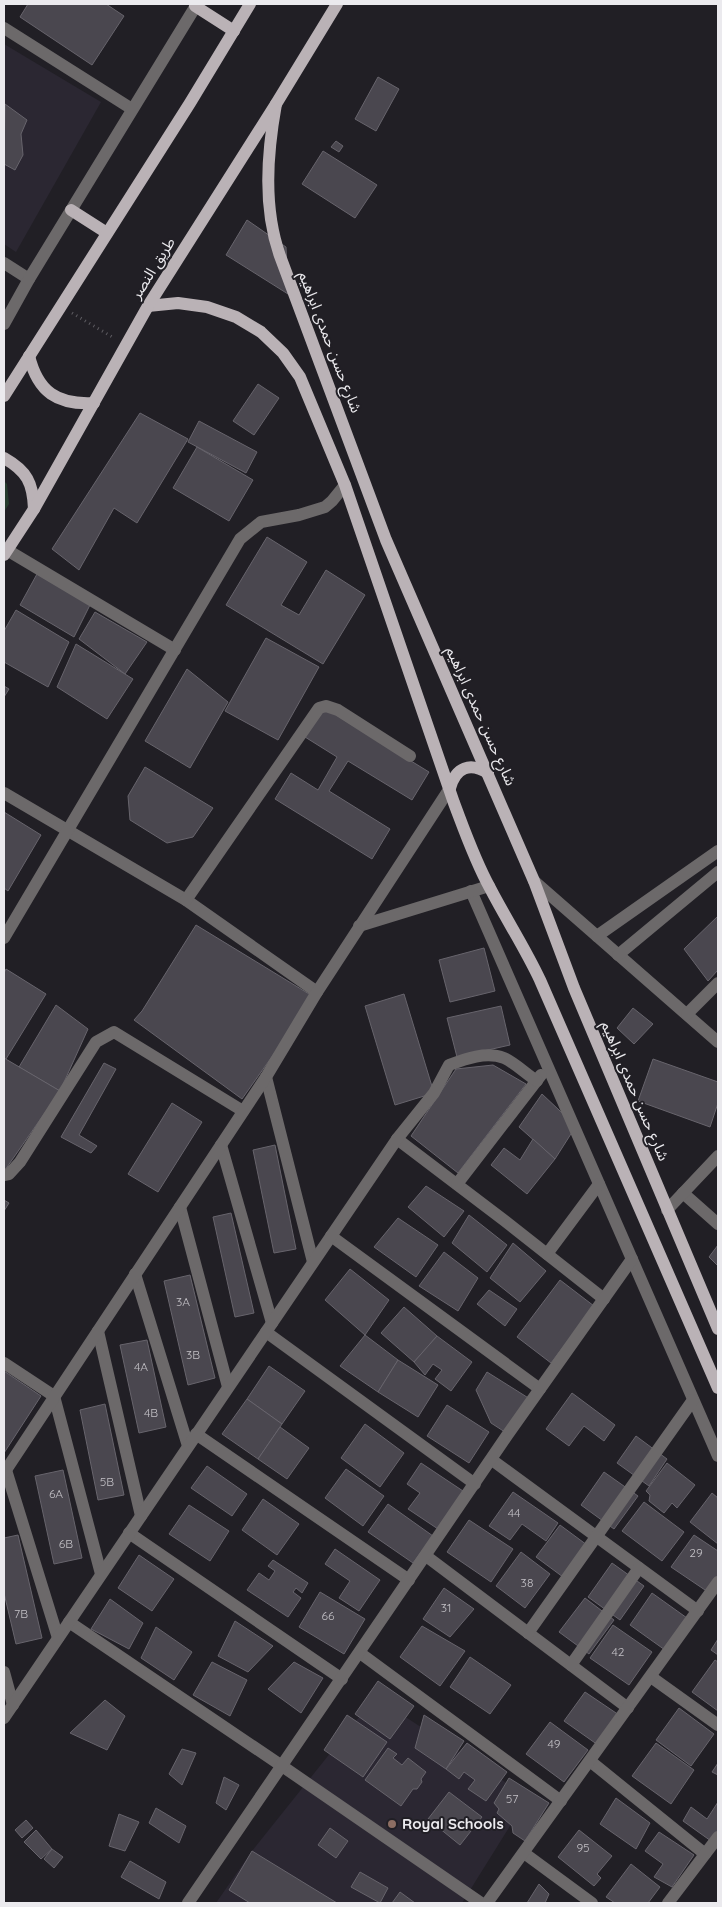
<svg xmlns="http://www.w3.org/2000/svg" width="722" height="1907" font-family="Quicksand,'Noto Sans Arabic',sans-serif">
	<rect width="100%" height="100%" fill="#211f25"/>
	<g fill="#2b2732">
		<path d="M4 44 101 102 16 252 4 244Z"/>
		<path d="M375 1697 528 1797 462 1903H216L252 1851Z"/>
	</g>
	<path fill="#263b2e" d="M4 481 7 484 9 504 4 512Z"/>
	<g fill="#4a474f" stroke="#67646c">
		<path d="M28 4H106L124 16 92 65 20 17Z"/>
		<path d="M378 77 399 89 376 131 355 119Z"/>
		<path d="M5 104 27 120 21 134 23 155 15 170 4 164Z"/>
		<path d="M336 141 343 146 339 152 331 147Z"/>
		<path d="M323 151 377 185 355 218 302 184Z"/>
		<path d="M247 220 286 247 288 294 226 255Z"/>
		<path d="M258 384 279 398 254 435 233 421Z"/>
		<path d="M140 413 188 439 137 523 114 508 79 570 52 549Z"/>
		<path d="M199 421 257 452 246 473 188 442Z"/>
		<path d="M197 447 253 480 229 521 173 488Z"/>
		<path d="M267 537 307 562 281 605 299 615 326 570 365 595 323 664 226 605Z"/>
		<path d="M37 574 90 605 74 637 20 605Z"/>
		<path d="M16 610 69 642 48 687 4 662V631Z"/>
		<path d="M95 612 147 642 125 674 79 639Z"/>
		<path d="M266 638 319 667 278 740 225 711Z"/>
		<path d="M76 644 133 679 107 719 57 687Z"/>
		<path d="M187 669 228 702 190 768 145 741Z"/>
		<path d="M4 686 9 689 4 697Z"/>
		<path d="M323 707 429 772 412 800 348 761 329 791 390 829 372 859 275 799 291 773 318 790 337 757 305 737Z"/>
		<path d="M145 767 213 808 193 837 167 843 130 820 128 796Z"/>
		<path d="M4 812 41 835 8 891 4 888Z"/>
		<path d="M718 916V970L708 981 684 949Z"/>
		<path d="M196 925 314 997 242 1099 134 1020 142 1011Z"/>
		<path d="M484 948 495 991 450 1002 439 960Z"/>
		<path d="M6 969 46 994 6 1059 4 1058V973Z"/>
		<path d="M404 994 434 1093 395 1105 365 1006Z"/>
		<path d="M56 1005 88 1029 60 1091 19 1067Z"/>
		<path d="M501 1006 510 1045 457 1057 447 1018Z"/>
		<path d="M633 1008 653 1024 634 1044 617 1028Z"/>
		<path d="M4 1058 60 1091 5 1170H4Z"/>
		<path d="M653 1059 718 1082V1103L710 1127 638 1101Z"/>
		<path d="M104 1063 116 1069 79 1135 97 1146 91 1153 61 1137Z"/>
		<path d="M493 1065 526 1084 458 1173 411 1136 456 1069Z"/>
		<path d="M542 1094 576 1126 555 1159 519 1127Z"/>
		<path d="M172 1103 202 1122 158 1192 128 1174Z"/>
		<path d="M533 1139 555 1159 527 1194 491 1165 504 1148 520 1160Z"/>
		<path d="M275 1145 296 1249 274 1253 253 1150Z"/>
		<path d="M426 1186 464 1211 444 1237 408 1207Z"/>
		<path d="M4 1200 9 1203 4 1211Z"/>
		<path d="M231 1213 254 1313 235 1317 213 1217Z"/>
		<path d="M469 1215 507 1245 487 1272 452 1243Z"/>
		<path d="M398 1218 438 1245 416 1277 374 1247Z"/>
		<path d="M513 1243 546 1271 520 1302 490 1278Z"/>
		<path d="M718 1245V1266L709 1257Z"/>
		<path d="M444 1252 478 1278 458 1311 419 1286Z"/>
		<path d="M350 1269 389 1300 365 1335 325 1300Z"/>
		<path d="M190 1275 215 1378 188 1385 164 1281Z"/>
		<path d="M560 1280 594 1306 551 1363 517 1337Z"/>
		<path d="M489 1290 517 1309 505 1326 477 1304Z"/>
		<path d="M404 1307 437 1336 414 1362 381 1333Z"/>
		<path d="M365 1335 398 1360 378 1392 340 1366Z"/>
		<path d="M437 1336 472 1362 451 1391 435 1379 442 1370 433 1364 425 1375 414 1362Z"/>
		<path d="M147 1340 166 1427 139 1433 120 1345Z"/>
		<path d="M398 1360 438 1385 418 1417 378 1392Z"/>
		<path d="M269 1366 305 1391 282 1424 247 1399Z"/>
		<path d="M4 1371 41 1396 4 1453Z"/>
		<path d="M487 1372 530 1399 508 1434 491 1423 476 1390Z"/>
		<path d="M572 1393 615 1425 604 1441 584 1426 569 1446 546 1429Z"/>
		<path d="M247 1399 282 1424 258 1459 222 1434Z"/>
		<path d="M105 1404 124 1495 98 1500 80 1410Z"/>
		<path d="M447 1405 489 1432 469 1463 427 1436Z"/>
		<path d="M365 1424 404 1453 380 1487 341 1458Z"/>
		<path d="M280 1427 309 1448 287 1479 258 1459Z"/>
		<path d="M636 1436 667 1459 649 1486 617 1463Z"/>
		<path d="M421 1463 466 1493 441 1531 408 1509 420 1493 407 1484Z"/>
		<path d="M667 1463 695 1485 677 1508 672 1503 664 1513 649 1501 650 1495 646 1491Z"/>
		<path d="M207 1466 247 1494 232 1516 191 1488Z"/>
		<path d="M346 1469 384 1496 363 1526 325 1498Z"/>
		<path d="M63 1470 82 1558 54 1564 35 1476Z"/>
		<path d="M604 1472 638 1496 614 1529 581 1505Z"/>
		<path d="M513 1492 558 1523 546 1541 522 1524 510 1540 489 1526Z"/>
		<path d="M712 1493 718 1498V1544L690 1522Z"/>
		<path d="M263 1499 299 1524 277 1555 242 1530Z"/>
		<path d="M644 1502 684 1532 662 1561 622 1531Z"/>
		<path d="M388 1504 433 1536 413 1563 368 1532Z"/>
		<path d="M189 1505 229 1531 210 1561 169 1534Z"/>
		<path d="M469 1520 513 1549 491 1582 447 1552Z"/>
		<path d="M560 1525 587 1545 563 1577 536 1557Z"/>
		<path d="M18 1535 42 1638 16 1644 4 1593V1538Z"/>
		<path d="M694 1535 718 1551V1578L708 1592 671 1567Z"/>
		<path d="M335 1549 380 1580 359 1611 339 1598 350 1581 325 1564Z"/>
		<path d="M521 1552 550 1574 525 1608 496 1586Z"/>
		<path d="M139 1555 174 1579 152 1611 118 1588Z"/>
		<path d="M273 1560 308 1583 302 1593 296 1588 293 1592 301 1598 288 1617 247 1590 259 1573 269 1580 275 1571 268 1566Z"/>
		<path d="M612 1563 644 1586 620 1620 588 1597Z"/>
		<path d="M444 1588 474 1609 450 1637 423 1619Z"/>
		<path d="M320 1592 365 1619 344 1654 299 1627Z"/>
		<path d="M652 1593 687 1618 665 1650 630 1625Z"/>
		<path d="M585 1598 614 1620 589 1654 559 1632Z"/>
		<path d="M110 1599 143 1623 129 1649 91 1629Z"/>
		<path d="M235 1621 273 1646 248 1672 218 1656Z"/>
		<path d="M613 1625 652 1652 629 1685 590 1658Z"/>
		<path d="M422 1626 465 1651 440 1686 400 1657Z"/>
		<path d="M156 1627 192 1652 174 1680 141 1658Z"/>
		<path d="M718 1639V1655L711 1650Z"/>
		<path d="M470 1657 511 1685 490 1714 450 1687Z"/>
		<path d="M715 1660 718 1662V1711L692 1692Z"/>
		<path d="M212 1662 247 1680 230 1716 193 1695Z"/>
		<path d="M294 1662 323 1678 301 1713 268 1689Z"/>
		<path d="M378 1681 414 1706 390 1739 355 1714Z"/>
		<path d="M585 1692 619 1715 598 1745 564 1721Z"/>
		<path d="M105 1700 125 1716 107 1750 70 1733Z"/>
		<path d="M679 1708 714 1734 691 1766 656 1740Z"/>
		<path d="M347 1715 387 1742 363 1777 324 1750Z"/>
		<path d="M424 1715 464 1741 446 1769 415 1748Z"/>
		<path d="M550 1722 588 1750 564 1782 526 1754Z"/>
		<path d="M467 1743 507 1772 486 1801 468 1789 475 1780 464 1772 459 1779 446 1769Z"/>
		<path d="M656 1743 694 1770 671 1804 632 1776Z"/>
		<path d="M388 1748 397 1754 393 1758 402 1765 408 1758 426 1772 421 1779 422 1782 417 1789H413L401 1806 365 1780Z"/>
		<path d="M182 1749 196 1753 182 1785 169 1774Z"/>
		<path d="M718 1763V1775L712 1772Z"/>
		<path d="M224 1777 239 1785 226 1810 216 1803Z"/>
		<path d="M509 1778 549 1803 525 1841 513 1833 512 1826 497 1813 499 1809 494 1803Z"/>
		<path d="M449 1792 482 1817 460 1845 428 1819Z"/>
		<path d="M616 1798 650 1823 636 1849 600 1824Z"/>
		<path d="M718 1802V1832L711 1841 683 1821 691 1807 707 1819Z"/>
		<path d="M156 1808 186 1826 179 1843 149 1823Z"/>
		<path d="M119 1814 139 1822 125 1851 109 1846Z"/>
		<path d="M26 1820 33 1828 22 1838 15 1830Z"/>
		<path d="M330 1828 348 1841 336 1858 318 1845Z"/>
		<path d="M36 1830 52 1849 41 1859 24 1842Z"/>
		<path d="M579 1830 612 1856 597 1874 601 1878 594 1886 558 1857Z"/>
		<path d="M659 1832 694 1855 672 1887 654 1877 663 1864 645 1851Z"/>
		<path d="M52 1849 63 1857 54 1868 44 1859Z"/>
		<path d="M252 1851 337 1903H250L229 1890Z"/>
		<path d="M130 1861 166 1882 159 1899 121 1877Z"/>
		<path d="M631 1864 660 1887 648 1903H615L606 1897Z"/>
		<path d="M360 1872 388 1888 380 1903 351 1887Z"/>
		<path d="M539 1884 549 1894 545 1903H527Z"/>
		<path d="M400 1892 415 1903H392Z"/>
	</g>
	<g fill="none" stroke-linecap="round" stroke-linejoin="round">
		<path stroke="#5e5c62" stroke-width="3" stroke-dasharray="1 4" stroke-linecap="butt" d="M72 313 114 338"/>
		<g stroke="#6c696a" stroke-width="12">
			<path d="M4 28 132 109"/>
			<path d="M4 263 29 279"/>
			<path d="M4 324 29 279 197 4"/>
			<path d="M7 550 175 650"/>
			<path d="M4 793 186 900 317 992"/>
			<path d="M534 881 718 1042"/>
			<path d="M471 891 718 1456"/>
			<path d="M186 900 319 708 326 706 338 710 410 756"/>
			<path d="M359 926 489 886"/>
			<path d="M597 936 718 851"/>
			<path d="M4 938 240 539 261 522 299 515 325 507 332 501 345 485"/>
			<path d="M618 955 718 872"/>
			<path d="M687 1014 718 983"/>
			<path d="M266 1077 313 1262"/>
			<path d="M397 1139 505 1221 604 1299"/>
			<path d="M221 1145 272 1323"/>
			<path d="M4 1175 9 1174 20 1162 96 1042 114 1032 243 1111"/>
			<path d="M457 1184 541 1075"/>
			<path d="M683 1193 718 1224"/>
			<path d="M180 1207 228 1387"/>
			<path d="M667 1210 718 1156"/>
			<path d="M331 1236 540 1389"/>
			<path d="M547 1254 599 1184"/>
			<path d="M135 1274 188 1446"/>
			<path d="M98 1331 141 1516"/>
			<path d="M266 1332 475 1484"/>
			<path d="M4 1363 54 1396 101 1574"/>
			<path d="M196 1434 409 1580"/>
			<path d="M492 1460 698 1611"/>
			<path d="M6 1470 58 1638"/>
			<path d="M4 1473 266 1077 317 992 450 788"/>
			<path d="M129 1533 342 1679"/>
			<path d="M426 1556 628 1708"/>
			<path d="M69 1622 282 1766 481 1903"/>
			<path d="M528 1633 693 1400"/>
			<path d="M360 1653 561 1801"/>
			<path d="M571 1665 639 1568"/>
			<path d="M4 1672 13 1705"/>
			<path d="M651 1677 718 1725"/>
			<path d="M4 1718 397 1139 434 1093 449 1065C465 1059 486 1051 504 1058 514 1062 527 1075 537 1081"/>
			<path d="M590 1761 705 1854"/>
			<path d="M524 1853 592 1903"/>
			<path d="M188 1903 508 1434 632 1259"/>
			<path d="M487 1903 718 1582"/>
			<path d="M668 1903 718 1837"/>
		</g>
		<g stroke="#bab2b6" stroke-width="12">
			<path d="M195 6 234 31"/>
			<path d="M276 104C267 154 263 208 280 256L386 540 534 881 574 988 718 1329"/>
			<path d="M71 210 107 233"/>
			<path d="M148 306 178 303 207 307 236 317 261 332 283 353 300 377 345 485 454 803C465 832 475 861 490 888 506 919 525 948 540 980L718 1388"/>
			<path d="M29 356C38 392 57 405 94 403"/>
			<path d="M4 396 190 103 250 4"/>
			<path d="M4 458C27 471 33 483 34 509"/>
			<path d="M4 555 34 509 148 306 276 104 337 4"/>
			<path d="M450 788C456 767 470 762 488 773"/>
		</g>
	</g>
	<circle fill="#8d6e63" stroke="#211f25" stroke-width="2" cx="392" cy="1824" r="5"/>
	<g text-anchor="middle" stroke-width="4" stroke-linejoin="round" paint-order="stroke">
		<g font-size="12" fill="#c3c1c6">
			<text x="183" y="1306">3A</text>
			<text x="193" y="1359">3B</text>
			<text x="141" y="1371">4A</text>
			<text x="151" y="1417">4B</text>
			<text x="107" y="1486">5B</text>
			<text x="56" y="1498">6A</text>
			<text x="514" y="1517">44</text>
			<text x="66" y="1548">6B</text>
			<text x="696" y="1557">29</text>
			<text x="527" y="1587">38</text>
			<text x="446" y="1612">31</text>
			<text x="21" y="1618">7B</text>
			<text x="328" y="1620">66</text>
			<text x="618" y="1656">42</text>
			<text x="554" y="1748">49</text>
			<text x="512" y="1803">57</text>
			<text x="583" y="1852">95</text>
		</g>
		<g font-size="15" fill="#ebeaee" stroke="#211f25">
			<text transform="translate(153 268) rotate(-58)" y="5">طريق النصر</text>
			<text transform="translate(330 342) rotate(69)" y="5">شارع حسن حمدى ابراهيم</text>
			<text transform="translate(481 716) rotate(66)" y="5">شارع حسن حمدى ابراهيم</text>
			<text transform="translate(635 1091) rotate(67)" y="5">شارع حسن حمدى ابراهيم</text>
		</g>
		<g font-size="15" font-weight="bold" fill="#ebeaee" stroke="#211f25" text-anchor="start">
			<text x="402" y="1829">Royal Schools</text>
		</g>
	</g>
	<rect width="722" height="1907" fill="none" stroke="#ebeaee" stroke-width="10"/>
</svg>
